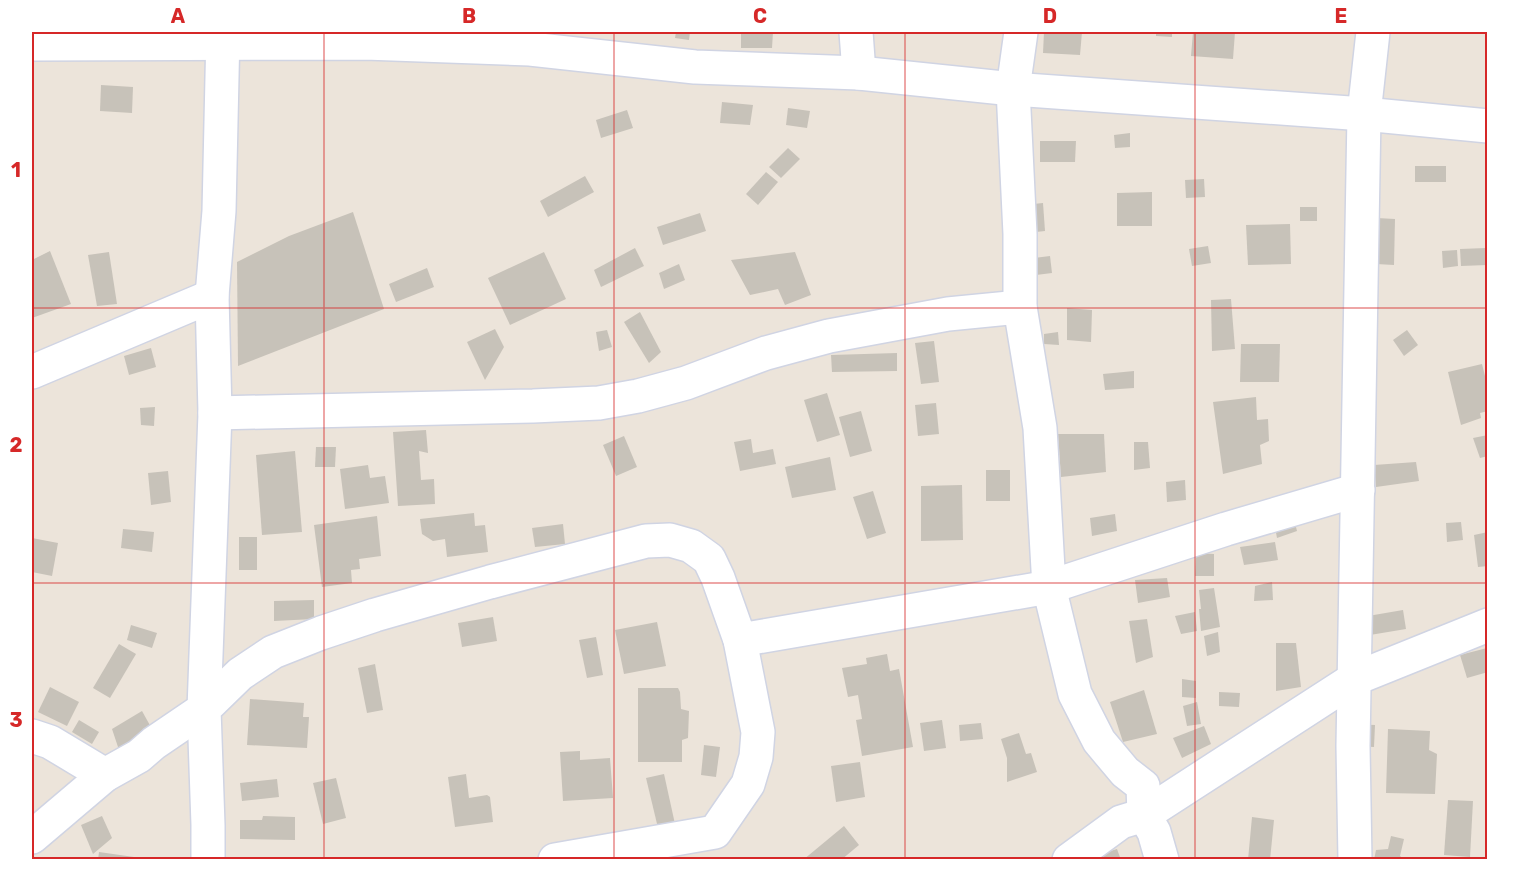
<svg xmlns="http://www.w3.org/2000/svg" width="1519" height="891" font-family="Rubik,sans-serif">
	<rect width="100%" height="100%" fill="#ece4da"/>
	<g fill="#c7c2b9">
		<path d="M676 32H690L689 40 675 38Z"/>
		<path d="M741 32H773L772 48H741Z"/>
		<path d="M1044 32H1082L1080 55 1043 53Z"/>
		<path d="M1156 32H1172V37L1156 36Z"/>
		<path d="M1193 32H1235L1233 59 1191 56Z"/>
		<path d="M101 85 133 87 132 113 100 111Z"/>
		<path d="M722 102 753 105 750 125 720 123Z"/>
		<path d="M788 108 810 111 807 128 786 125Z"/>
		<path d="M627 110 633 128 601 138 596 120Z"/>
		<path d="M1130 133V147L1115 148 1114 135Z"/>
		<path d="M1040 141H1076L1075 162H1040Z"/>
		<path d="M788 148 800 159 781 178 769 167Z"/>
		<rect x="1415" y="166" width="31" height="16"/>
		<path d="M766 172 778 182 758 205 746 194Z"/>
		<path d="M585 176 594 192 548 217 540 201Z"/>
		<path d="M1204 179 1205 197 1186 198 1185 180Z"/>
		<path d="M1152 192V226H1117V193Z"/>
		<path d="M1043 203 1045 231 1027 233 1024 205Z"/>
		<rect x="1300" y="207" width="17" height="14"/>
		<path d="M353 212 384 309 238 366 237 262 289 236Z"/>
		<path d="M700 213 706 231 663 245 657 227Z"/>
		<path d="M1377 218 1395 219 1394 265 1376 264Z"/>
		<path d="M1290 224 1291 264 1248 265 1246 225Z"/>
		<path d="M1208 246 1211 263 1192 266 1189 249Z"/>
		<path d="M635 248 644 266 601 287 594 270Z"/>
		<path d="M1486 248 1487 265 1461 266 1460 249Z"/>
		<path d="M1457 250 1458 266 1443 268 1442 251Z"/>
		<path d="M50 251 71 304 32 318V260Z"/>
		<path d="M109 252 117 304 97 306 88 255Z"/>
		<path d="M544 252 566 299 510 325 488 278Z"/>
		<path d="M795 252 811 295 785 305 778 289 750 295 731 260Z"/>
		<path d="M1050 256 1052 273 1036 275 1034 258Z"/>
		<path d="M679 264 685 280 664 289 659 273Z"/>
		<path d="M427 268 434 287 396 302 389 284Z"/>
		<path d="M1231 299 1235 349 1212 351 1211 300Z"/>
		<path d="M1067 308 1092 310 1091 342 1067 340Z"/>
		<path d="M640 312 661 352 649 363 624 322Z"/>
		<path d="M495 329 504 347 485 380 467 342Z"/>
		<path d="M607 330 612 347 599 351 596 332Z"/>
		<path d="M1407 330 1418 345 1404 356 1393 340Z"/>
		<path d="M1058 332 1059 345 1044 344V334Z"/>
		<path d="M934 341 939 382 921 384 915 343Z"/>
		<path d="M1241 344H1280L1279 382H1240Z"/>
		<path d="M151 348 156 367 129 375 124 356Z"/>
		<path d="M897 353V371L832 372 831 355Z"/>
		<path d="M1482 364 1488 388V411L1480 413 1481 418 1461 425 1448 372Z"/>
		<path d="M1134 371V388L1105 390 1103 374Z"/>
		<path d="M827 393 840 435 817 442 804 400Z"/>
		<path d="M1256 397 1257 420 1268 419 1269 441 1260 445 1262 464 1223 474 1213 402Z"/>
		<path d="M936 403 939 434 918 436 915 405Z"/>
		<path d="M155 407 154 426 141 425 140 408Z"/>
		<path d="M861 411 872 451 850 457 839 417Z"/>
		<path d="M426 430 428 453 419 451 421 480 434 479 435 504 398 506 393 432Z"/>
		<path d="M1058 434H1104L1106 472 1061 477Z"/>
		<path d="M1488 435V456L1480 458 1473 438Z"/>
		<path d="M624 436 637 467 616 476 603 445Z"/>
		<path d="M751 439 753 453 773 449 776 464 740 471 734 442Z"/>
		<path d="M1134 442H1148L1150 468 1134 470Z"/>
		<path d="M316 447H336L335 467H315Z"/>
		<path d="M295 451 302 532 262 535 256 455Z"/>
		<path d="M830 457 836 490 792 498 785 467Z"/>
		<path d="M1416 462 1419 481 1376 487 1374 465Z"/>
		<path d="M368 465 370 478 385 476 389 503 345 509 340 469Z"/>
		<rect x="986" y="470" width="24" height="31"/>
		<path d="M168 471 171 502 151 505 148 473Z"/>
		<path d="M1185 480 1186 500 1167 502 1166 482Z"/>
		<path d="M962 485 963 540 921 541V486Z"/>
		<path d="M873 491 886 533 867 539 853 497Z"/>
		<path d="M474 513 475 526 485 525 488 552 447 557 445 539 433 541 422 534 420 519Z"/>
		<path d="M1115 514 1117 531 1092 536 1090 518Z"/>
		<path d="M1293 515 1297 531 1277 538 1274 522Z"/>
		<path d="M377 516 381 556 359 559 360 569 351 570 352 583 322 587 314 525Z"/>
		<path d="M1461 522 1463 540 1447 542 1446 523Z"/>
		<path d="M563 524 565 544 535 547 532 528Z"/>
		<path d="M123 529 154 532 152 552 121 548Z"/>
		<path d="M1488 532V566L1478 567 1474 535Z"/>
		<rect x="239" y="537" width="18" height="33"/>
		<path d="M32 538 58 543 52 576 32 572Z"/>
		<path d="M1275 542 1278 560 1244 565 1240 547Z"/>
		<path d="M1196 553 1214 554V576H1195Z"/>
		<path d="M1167 578 1170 597 1138 603 1135 580Z"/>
		<path d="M1272 582 1273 600 1254 601 1255 586Z"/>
		<path d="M1214 588 1220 627 1201 631 1199 609H1201L1199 590Z"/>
		<path d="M314 600V619L274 621V601Z"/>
		<path d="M1403 610 1406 629 1370 635 1368 616Z"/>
		<path d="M1195 612 1197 631 1181 634 1175 616Z"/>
		<path d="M493 617 497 641 462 647 458 623Z"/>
		<path d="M1147 619 1153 657 1136 663 1129 621Z"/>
		<path d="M657 622 666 666 624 674 615 630Z"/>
		<path d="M131 625 157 633 152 648 127 640Z"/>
		<path d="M1218 632 1220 652 1207 656 1204 636Z"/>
		<path d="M596 637 603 675 587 678 579 640Z"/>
		<path d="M1276 643H1296L1301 687 1276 691Z"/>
		<path d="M119 644 136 654 110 698 93 688Z"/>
		<path d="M1487 648 1488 672 1467 678 1460 655Z"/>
		<path d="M887 654 890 671 899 669 913 747 862 756 856 720 862 719 858 695 848 697 842 668 867 664 866 658Z"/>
		<path d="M375 664 383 710 367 713 358 668Z"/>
		<path d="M1182 679 1196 681V698L1182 697Z"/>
		<path d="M50 687 79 702 67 726 38 712Z"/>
		<path d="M638 688H678L680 692 681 709 689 711 688 738 682 740V762H638Z"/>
		<path d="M1144 690 1157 734 1123 742 1110 702Z"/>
		<path d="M1219 692 1240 693 1239 707 1219 706Z"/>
		<path d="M250 699 304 703 303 717H309L307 748 247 745Z"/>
		<path d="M1197 702 1201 724 1187 726 1183 706Z"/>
		<path d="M142 711 152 729 119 750 112 729Z"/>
		<path d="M79 720 99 732 92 744 72 732Z"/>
		<path d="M942 720 946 748 924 751 920 723Z"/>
		<path d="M981 723 983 739 960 741 959 725Z"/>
		<path d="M1354 724 1375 725 1374 747 1353 746Z"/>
		<path d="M1204 726 1211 744 1182 758 1173 738Z"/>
		<path d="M1388 729 1430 731 1429 750 1437 754 1435 794 1386 793Z"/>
		<path d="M1019 733 1026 754 1031 753 1037 772 1007 782V758L1001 739Z"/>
		<path d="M704 745 720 747 716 777 701 775Z"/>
		<path d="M580 751V760L610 758 613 798 563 801 560 752Z"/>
		<path d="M860 762 865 797 836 802 831 766Z"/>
		<path d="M466 774 469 798 487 795 490 797 493 822 455 827 448 777Z"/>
		<path d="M664 774 675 824 658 828 646 778Z"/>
		<path d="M336 778 346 818 323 824 313 783Z"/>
		<path d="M277 779 279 797 242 801 240 783Z"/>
		<path d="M1448 800 1473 801 1470 857 1444 855Z"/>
		<path d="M102 816 112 838 93 854 81 825Z"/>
		<path d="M263 816 295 817V840L240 839V820H262Z"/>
		<path d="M1252 817 1274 820 1270 860H1248Z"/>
		<path d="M844 826 859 845 841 860H803Z"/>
		<path d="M1391 836 1404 839 1400 856 1405 860H1374L1376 850 1388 849Z"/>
		<path d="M1117 849 1121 860H1103L1101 854Z"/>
		<path d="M99 852 141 858V860H98Z"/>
	</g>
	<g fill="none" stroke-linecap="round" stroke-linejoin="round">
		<defs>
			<g id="minor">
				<path d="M856 32 859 73"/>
				<path d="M1021 32 1013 89 1020 234V307L1040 428 1049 587 1075 694 1099 741 1125 772 1143 786 1144 815 1154 832 1162 860"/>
				<path d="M32 44 365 43 530 49 695 67 859 73 1013 89 1364 114 1488 126"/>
				<path d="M32 372 212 296"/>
				<path d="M215 413 533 406 599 403 638 396 686 383 766 353 829 336 948 314 1020 307"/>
				<path d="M740 640 1049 587 1226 529 1358 490"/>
				<path d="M32 736 50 742 105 775"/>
				<path d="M32 837 105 775 139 756 154 743 204 709 215 413 212 296 219 211 223 32"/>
				<path d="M208 860V825L204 709 240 674 273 652 321 633 375 615 490 582 646 541 670 540 691 546 709 559 718 578 740 640 758 732 756 757 748 784 715 832 555 860"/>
				<path d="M1069 860 1121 822 1144 815 1354 679 1488 625"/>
				<path d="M1355 860 1353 746 1364 114 1373 32"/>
			</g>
		</defs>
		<use href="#minor" stroke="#d0d4e3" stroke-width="36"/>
		<use href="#minor" stroke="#fff" stroke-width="33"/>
	</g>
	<path fill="none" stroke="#d62828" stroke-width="1.5" stroke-opacity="0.55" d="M324 32V860M614 32V860M905 32V860M1195 32V860M32 308H1488M32 583H1488"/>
	<rect width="1519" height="891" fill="none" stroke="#ffffff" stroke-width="66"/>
	<rect x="33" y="33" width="1453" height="825" fill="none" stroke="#d62828" stroke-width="2"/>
	<g font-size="20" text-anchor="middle" font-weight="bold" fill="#d62828">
		<text x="178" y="23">A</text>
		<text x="469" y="23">B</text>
		<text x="760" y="23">C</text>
		<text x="1050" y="23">D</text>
		<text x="1341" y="23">E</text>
		<text x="16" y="177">1</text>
		<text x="16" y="452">2</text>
		<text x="16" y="727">3</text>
	</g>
</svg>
